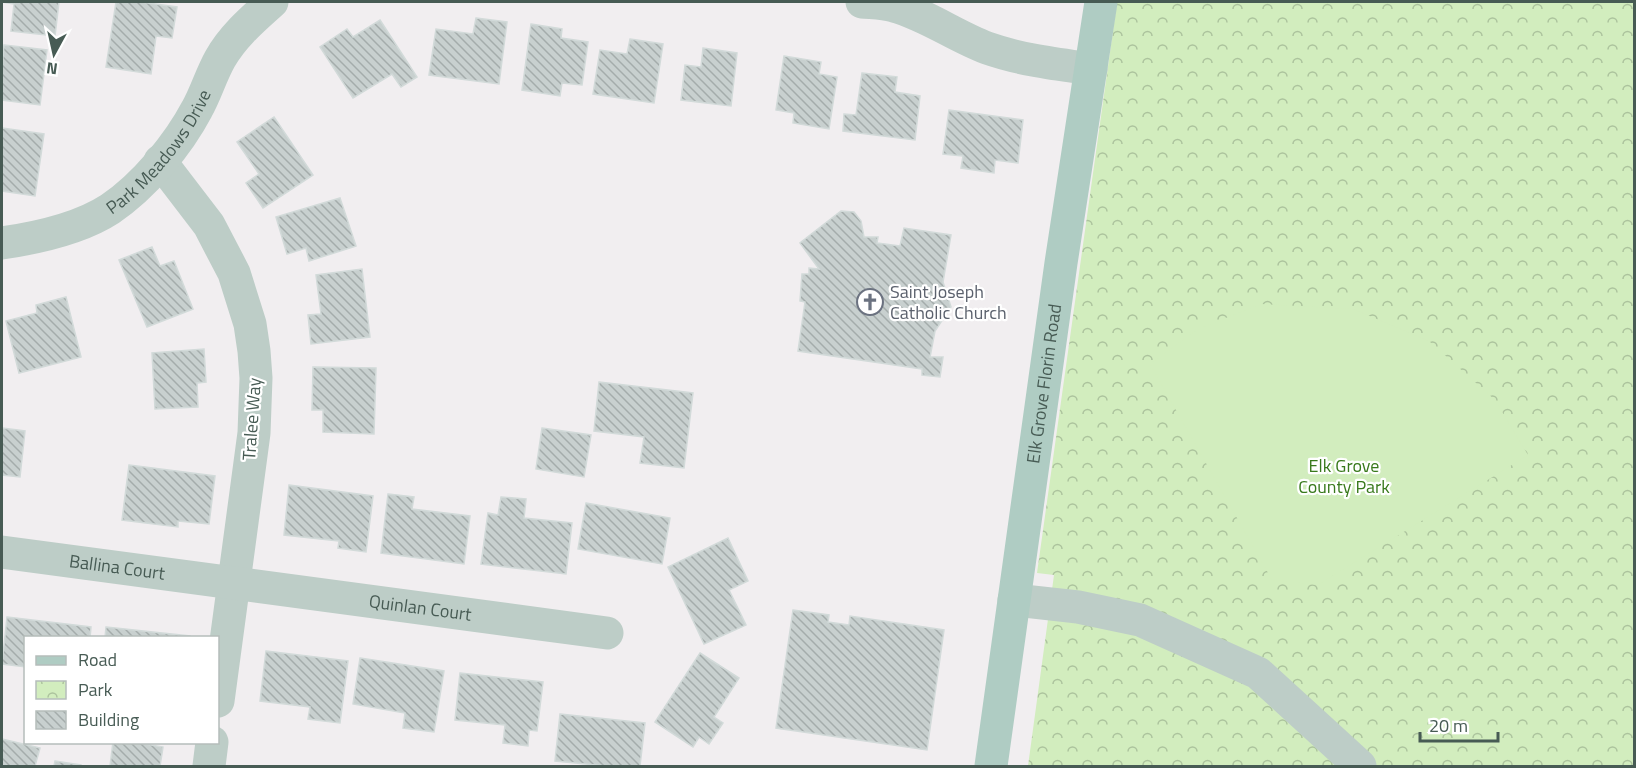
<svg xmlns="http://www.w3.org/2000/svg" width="1636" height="768" font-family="'Titillium Web',sans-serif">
	<defs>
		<pattern id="park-crowns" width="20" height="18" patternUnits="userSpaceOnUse" patternTransform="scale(1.5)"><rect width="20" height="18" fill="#d2edbe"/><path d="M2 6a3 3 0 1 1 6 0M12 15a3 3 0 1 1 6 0" fill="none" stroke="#acc39d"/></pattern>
		<pattern id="building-back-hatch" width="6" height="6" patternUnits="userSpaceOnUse" patternTransform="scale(1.5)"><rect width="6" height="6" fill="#c8d0cf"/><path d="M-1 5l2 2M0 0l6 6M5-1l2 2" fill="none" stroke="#a4acab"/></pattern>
	</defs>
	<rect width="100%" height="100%" fill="#f1eef0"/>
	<path fill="url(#park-crowns)" d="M1117 2H1634V766H1028L1054 575 1037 573Z"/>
	<path fill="#d2edbe" d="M1261 304 1353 309 1429 341 1495 400 1528 455 1318 585 1272 580 1150 364 1198 329Z"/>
	<g fill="url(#building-back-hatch)" stroke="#d2dad9" stroke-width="1.5">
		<path d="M2 2H59L55 36 11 31 14 4Z"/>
		<path d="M116 2H141L177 7 172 38 156 36 151 74 106 67Z"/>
		<path d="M476 18 507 22 499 84 429 75 436 29 473 34Z"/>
		<path d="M380 20 417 77 401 87 392 74 353 98 320 47 347 29 353 37Z"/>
		<path d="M531 24 562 29 561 38 588 42 582 85 562 83 560 96 522 90Z"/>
		<path d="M630 39 663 44 654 103 593 94 600 50 627 54Z"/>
		<path d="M4 45 47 50 40 105 2 100V68Z"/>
		<path d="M703 48 737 53 731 106 681 100 685 65 701 67Z"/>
		<path d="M784 56 821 62 819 74 837 77 829 129 793 123 794 113 776 110Z"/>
		<path d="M862 73 897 77 895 92 920 96 915 140 843 131 844 114 856 115Z"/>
		<path d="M949 110 1023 120 1018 163 995 160 994 173 961 168 963 156 943 154Z"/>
		<path d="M274 117 313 175 263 208 246 183 259 174 237 142Z"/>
		<path d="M2 128 44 134 35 196 2 191Z"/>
		<path d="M340 198 356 246 309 261 306 248 287 254 276 217Z"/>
		<path d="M841 211 854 212 861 221 864 237H878L877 243 900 246 904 228 951 235 943 282 951 307 935 331 930 357H943L940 377 922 375V369L798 351 805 302 800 301 802 274H809V268L819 269 800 243Z"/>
		<path d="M152 247 160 266 174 261 193 309 147 327 119 260Z"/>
		<path d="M362 269 370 337 311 344 308 315 321 314 316 275Z"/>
		<path d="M66 297 81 357 19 373 6 321 37 313 36 305Z"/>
		<path d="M204 349 206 382 197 383 198 407 155 409 152 353Z"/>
		<path d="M313 367 376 368 374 434 323 432V410H312Z"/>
		<path d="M599 382 693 393 684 468 640 463 644 437 594 431Z"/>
		<path d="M2 428 25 431 20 477 2 475Z"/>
		<path d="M542 428 591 435 584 477 536 469Z"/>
		<path d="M129 465 215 476 209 524 178 521V527L122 520Z"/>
		<path d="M289 485 373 496 366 552 338 548 339 541 284 535Z"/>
		<path d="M388 494 414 497 412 509 470 516 464 564 381 553Z"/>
		<path d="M501 497 526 499 524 518 572 523 566 574 481 564 488 513 498 515Z"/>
		<path d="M586 503 670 518 662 564 578 549Z"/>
		<path d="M728 538 748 581 729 590 746 625 704 644 668 567Z"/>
		<path d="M793 610 829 615 828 622 849 625 850 616 944 630 927 750 776 728Z"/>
		<path d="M7 617 91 627 90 638H26V667L2 664Z"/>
		<path d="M106 627 190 636V638H105Z"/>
		<path d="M266 651 348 661 340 723 308 719 310 707 260 701Z"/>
		<path d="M700 653 739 678 714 717 723 723 709 744 699 737 693 747 655 722Z"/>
		<path d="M360 658 444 671 434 732 403 728 405 713 353 704Z"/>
		<path d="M460 673 543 682 537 731 529 730 528 746 503 743 505 725 455 720Z"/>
		<path d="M560 714 645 723 640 766H606L555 761Z"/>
		<path d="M2 739 40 748 35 766H2Z"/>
		<path d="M113 742H134L163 747 160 766H110Z"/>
		<path d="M55 761 81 765V766H54Z"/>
	</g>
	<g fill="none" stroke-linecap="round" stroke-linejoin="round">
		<g stroke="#bdcdc7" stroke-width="33">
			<path d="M862 2C872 3 884 3 894 6 927 15 955 36 987 48 1021 60 1056 64 1091 69"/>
			<path d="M160 161 209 225 234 273 250 324 254 351 256 378 254 433 218 701"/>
			<path id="s1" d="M2 243C36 238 81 228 110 209 144 186 178 145 197 109 206 93 211 75 220 59 233 36 253 19 272 2"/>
			<path id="s2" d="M2 552 607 633"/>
			<path d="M1014 600 1078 607 1140 620 1258 673 1360 766"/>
			<path d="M209 766 212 742"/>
		</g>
		<path stroke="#afccc3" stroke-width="33" id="s3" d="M991 766 1061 263 1101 2"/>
	</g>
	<defs>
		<symbol id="church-ring" viewBox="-11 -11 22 22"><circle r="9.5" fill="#fff" stroke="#6b7280" stroke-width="1.5"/><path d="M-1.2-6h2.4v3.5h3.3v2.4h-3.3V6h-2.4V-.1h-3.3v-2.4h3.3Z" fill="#6b7280"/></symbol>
	</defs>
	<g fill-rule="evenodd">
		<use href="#church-ring" x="855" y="287" width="30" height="30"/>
	</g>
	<g text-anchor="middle" stroke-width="4.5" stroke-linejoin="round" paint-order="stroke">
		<g font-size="18" fill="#475b54" stroke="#fff">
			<text dy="6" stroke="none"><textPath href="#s1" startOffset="190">Park Meadows Drive</textPath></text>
			<text dy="6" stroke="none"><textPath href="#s3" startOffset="386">Elk Grove Florin Road</textPath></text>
			<text transform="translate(252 419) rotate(-86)" y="6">Tralee Way</text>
			<text dy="6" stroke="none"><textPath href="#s2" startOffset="116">Ballina Court</textPath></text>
			<text dy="6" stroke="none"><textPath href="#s2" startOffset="422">Quinlan Court</textPath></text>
		</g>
		<g font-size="18" fill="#5b616d" stroke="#fff" text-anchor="start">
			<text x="890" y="298">Saint Joseph<tspan x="890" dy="21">Catholic Church</tspan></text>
		</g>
		<g font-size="18" fill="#38791b" stroke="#fff">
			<text x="1344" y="472">Elk Grove<tspan x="1344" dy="21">County Park</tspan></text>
		</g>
	</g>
	<rect width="1636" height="768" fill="none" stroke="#475b54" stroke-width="6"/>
	<rect x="24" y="636" width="195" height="108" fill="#ffffff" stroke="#b5bdbb" stroke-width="1.5"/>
	<rect x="36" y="656" width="30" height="9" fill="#afccc3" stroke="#b5bdbb" stroke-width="1.5"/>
	<text x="78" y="666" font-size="18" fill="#475b54">Road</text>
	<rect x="36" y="681" width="30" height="18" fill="url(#park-crowns)" stroke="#b5bdbb" stroke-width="1.5"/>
	<text x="78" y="696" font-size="18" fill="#475b54">Park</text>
	<rect x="36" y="711" width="30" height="18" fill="url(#building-back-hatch)" stroke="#b5bdbb" stroke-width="1.5"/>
	<text x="78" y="726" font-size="18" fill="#475b54">Building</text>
	<g transform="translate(54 54) rotate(188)" stroke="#ffffff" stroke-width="4.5" paint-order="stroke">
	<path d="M0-4.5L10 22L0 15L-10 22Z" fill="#475b54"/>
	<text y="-9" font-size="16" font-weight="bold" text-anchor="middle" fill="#475b54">N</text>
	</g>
	<path d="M1420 732v9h78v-9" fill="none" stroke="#475b54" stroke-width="3"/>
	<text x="1429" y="732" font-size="18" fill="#475b54" stroke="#ffffff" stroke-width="4.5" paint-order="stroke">20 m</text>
</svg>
